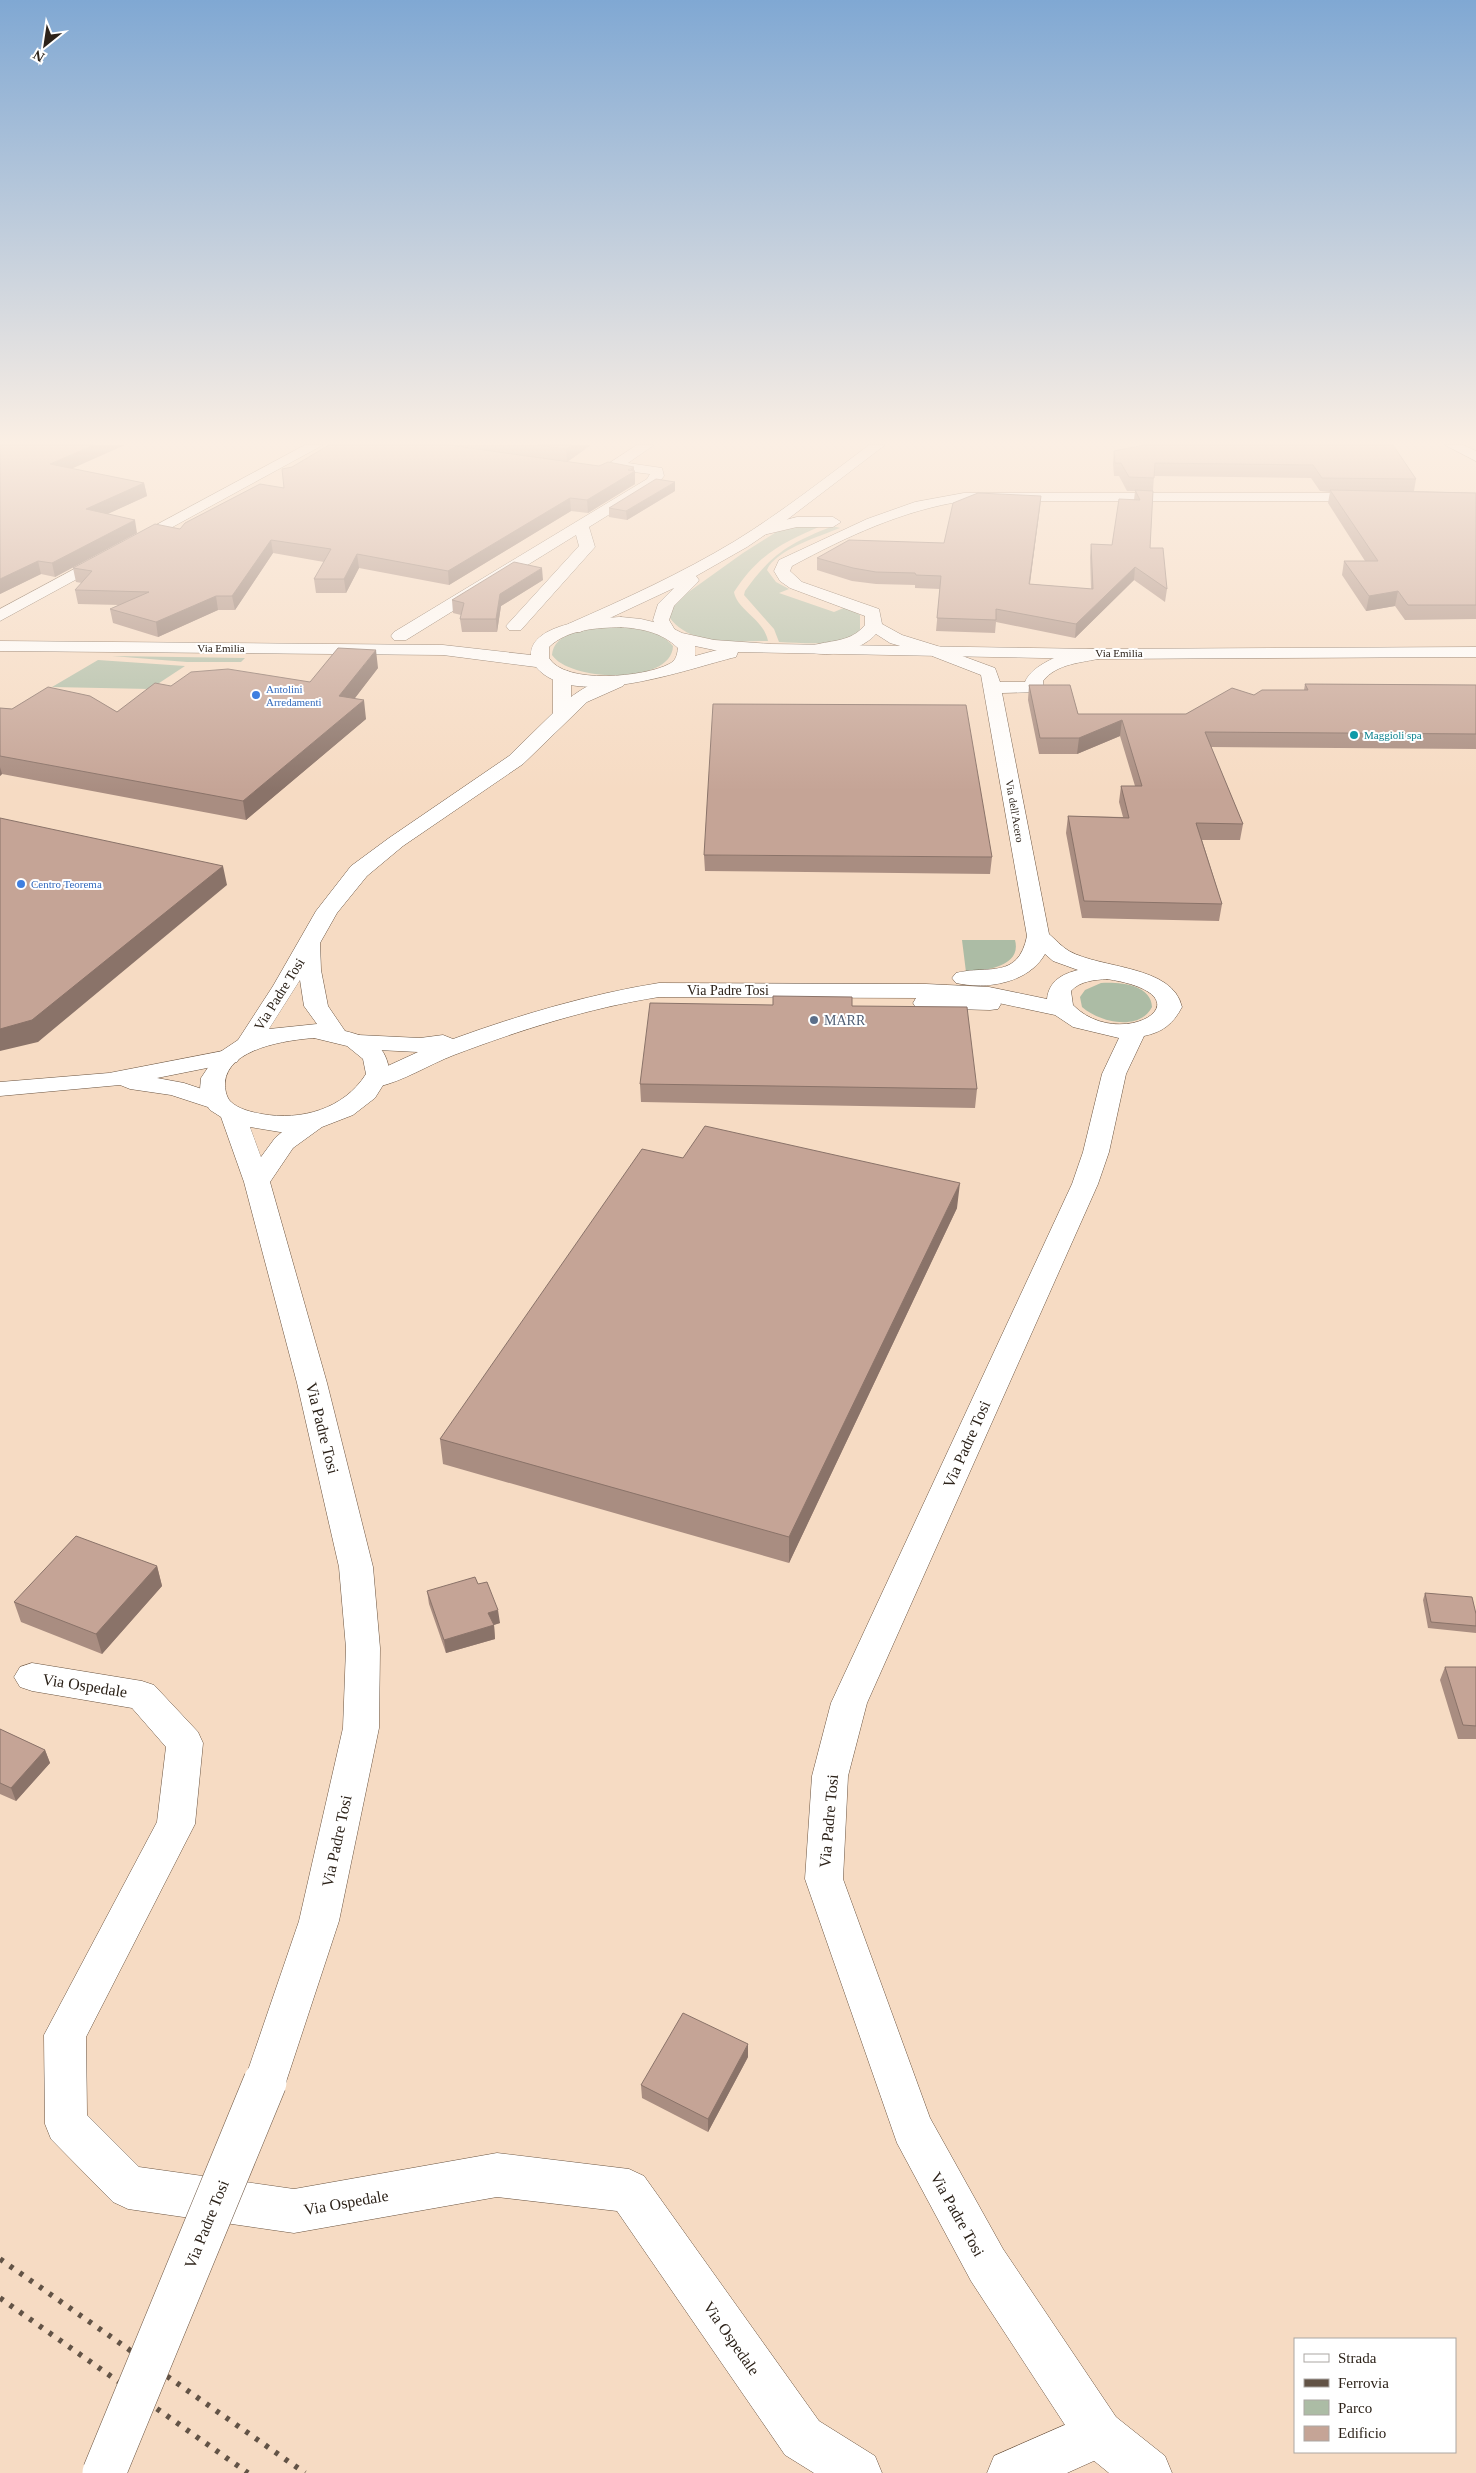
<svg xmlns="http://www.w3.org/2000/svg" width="1476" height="2473" font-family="Georgia,serif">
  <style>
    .green { fill: #acbca5 }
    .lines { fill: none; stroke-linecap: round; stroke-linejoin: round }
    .pedestrian-casing { stroke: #6b5440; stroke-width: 1 }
    .minor-casing { stroke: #6b5440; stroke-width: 1 }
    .tertiary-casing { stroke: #6b5440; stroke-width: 1 }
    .secondary-casing { stroke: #6b5440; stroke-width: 1 }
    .primary-casing { stroke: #6b5440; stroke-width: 1 }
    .pedestrian { fill: #fff; fill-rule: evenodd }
    .minor { fill: #fff; fill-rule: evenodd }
    .tertiary { fill: #fff; fill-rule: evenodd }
    .secondary { fill: #fff; fill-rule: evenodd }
    .primary { fill: #fff; fill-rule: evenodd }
    .rail { stroke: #625346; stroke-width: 5.5; stroke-dasharray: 4 8; stroke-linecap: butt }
    .secondary-bridge-casing { stroke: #6b5440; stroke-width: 44; stroke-linecap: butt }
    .secondary-bridge { stroke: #fff; stroke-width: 43 }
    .wall { fill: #a98d81 }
    .shaded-wall { fill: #8a7369 }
    .building { fill: #c5a496; stroke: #8a7369 }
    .shop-dot { fill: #3f7fe0; stroke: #fff; stroke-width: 2 }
    .culture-dot { fill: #0f9aa8; stroke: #fff; stroke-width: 2 }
    .service-dot { fill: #5c6f8a; stroke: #fff; stroke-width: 2 }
    .labels { text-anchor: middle; stroke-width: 4; stroke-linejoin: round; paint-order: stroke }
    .far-street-label { font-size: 11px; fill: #2c2219; stroke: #fff }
    .far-shop-label { font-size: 11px; fill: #366cbe; stroke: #fff; text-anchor: start }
    .far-culture-label { font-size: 11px; fill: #0d838f; stroke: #fff; text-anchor: start }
    .street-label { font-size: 14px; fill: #2c2219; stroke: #fff }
    .service-label { font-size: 14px; fill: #4e5e75; stroke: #fff; text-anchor: start }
    .near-street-label { font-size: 16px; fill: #2c2219; stroke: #fff }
  </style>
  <rect width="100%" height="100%" fill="#f6dbc3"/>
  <path class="green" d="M789 524H825C783 543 760 552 734 592 737 610 764 619 768 641 735 641 691 647 669 617L676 601 743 553Z
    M833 526 840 528C820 536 775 550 767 570L776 582 789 589 779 593 834 612 846 607 860 615V634C835 647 806 643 779 642L774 629 744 595 745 591C772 553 790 543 833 526Z
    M604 627C628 627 656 626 673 646 672 685 570 682 552 655 554 632 586 629 604 627Z
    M112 656 245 658 241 662H187Z
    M98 660 185 666 150 689 52 687Z
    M962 940H1015C1022 967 986 970 966 972Z
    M1101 983C1119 982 1151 984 1152 1007 1139 1032 1099 1022 1082 1007L1080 997 1085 990Z"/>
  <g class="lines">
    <defs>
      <path id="pedestrian" d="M924 997 990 998 998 999 1001 1004 998 1009 990 1010 916 1008 913 1003 916 998Z"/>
      <path id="minor" d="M305 445H323L0 621V609Z
        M637 445H654L628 463 662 468 664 476 657 485 589 527 595 547 521 630H509L506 626 579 546 576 535 406 640H394L391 636 394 632 647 479 650 474 617 470 609 472 602 468Z
        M964 493H1367L1374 497 1367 501H964C903 510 846 537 792 566L790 571 802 582 879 609 882 624 902 635 944 648 947 652 944 656 938 657 890 643 876 634C863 649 833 657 814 653L811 649 814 645C833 640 851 642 865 625V616L790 588 780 581 774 571 779 560 867 519 915 502Z
        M797 517H833L841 522 833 527H797L763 535 755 530 758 527Z
        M228 1050 237 1052 240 1057 237 1062 157 1078 184 1083 226 1097 230 1102 226 1107 217 1110 171 1095 130 1089 120 1085 0 1096V1082L109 1073Z
        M32 1663 142 1681 154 1685 198 1732 203 1743 195 1824 86 2037 87 2115 139 2167 294 2189 497 2153 629 2169 644 2176 819 2421 875 2456 882 2473H814L785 2455 617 2211 497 2197 294 2233 128 2209 113 2202 51 2139 45 2124 44 2035 157 1822 166 1747 132 1708 32 1691 20 1687 14 1677 20 1667Z
        M1099 2410 1116 2417 1123 2434 1116 2451 1067 2473H987L994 2456Z"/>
      <path id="tertiary" d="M1445 445H1463L1476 451V461Z
        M938 647 995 668 1000 682H1025C1033 661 1081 645 1102 650L1105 654 1102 658C1082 663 1057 663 1043 681L1044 688 1041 692 1002 693 1049 934C1055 939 1062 947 1069 951 1101 969 1173 965 1182 1007 1173 1024 1163 1032 1144 1036L1126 1074 1109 1152 1098 1184 867 1703 848 1776 843 1879 930 2118 1003 2249 1116 2417 1165 2456 1172 2473H1109L1082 2451 971 2281 897 2143 805 1879 812 1776 831 1703 1072 1184 1083 1152 1102 1074 1119 1038 1073 1027 1055 1015 989 1001 926 998 659 997C589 1008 520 1030 454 1055 428 1065 404 1081 377 1087L368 1085 365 1080 368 1075 418 1052 358 1049 349 1047 346 1042 349 1037 358 1035 420 1038 443 1035 453 1039C519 1015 590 994 659 983L926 984 989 987 1047 999C1049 981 1062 974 1078 970L1053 961 1045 954C1029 983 986 990 956 983L952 978 956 973C988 965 1018 980 1027 936L981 675 932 656 929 652 932 648ZM1107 979C1216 996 1121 1054 1073 1005L1071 991C1080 981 1094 980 1107 979Z"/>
      <path id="secondary" d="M869 445H885L784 522 747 547 696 576 699 580 697 583 674 606 669 620 675 630 672 634H660L653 620 658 604 674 588 580 632H568L565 628 568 624C625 599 682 573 735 541 782 512 825 478 869 445Z
        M562 670 568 671 571 675V697C584 687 607 674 623 678L626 682 623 686 587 702 523 764 403 846 367 876 337 913 320 943 321 970 328 1006 345 1031C373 1038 386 1045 390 1074L375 1098 353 1115 322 1127 293 1148 270 1182 327 1383 373 1567 380 1648 379 1728 339 1921 286 2082 280 2096 265 2102 250 2096 244 2082 299 1921 343 1728 346 1648 339 1567 297 1383 244 1182 221 1117 210 1110 204 1101 200 1089 201 1078 217 1054 238 1040 273 986 316 911 351 866 389 838 509 756 553 713V675L556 671ZM300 980 304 1006 317 1024 269 1029ZM314 1038 347 1046 363 1059 366 1074C344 1109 301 1121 262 1114 251 1112 238 1109 230 1101 226 1096 225 1089 225 1083 227 1048 288 1040 314 1038ZM250 1127 280 1132H282L275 1138 261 1157Z"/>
      <path id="primary" d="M621 617 641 619 666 625 682 633 714 640 771 644 1096 649 1476 647V657L1096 659 738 652 736 657C689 668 574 712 536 667L443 655 0 651V641L443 645 531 655C530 623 598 618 621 617ZM621 627C643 629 661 632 678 648 677 655 676 661 669 664 645 677 565 685 549 658V647C568 629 596 628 621 627ZM695 646 714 650H717L695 656Z"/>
    </defs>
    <use href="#pedestrian" class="pedestrian-casing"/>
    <use href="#minor" class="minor-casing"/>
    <use href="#tertiary" class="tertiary-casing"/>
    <use href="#secondary" class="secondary-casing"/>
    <use href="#primary" class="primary-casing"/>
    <use href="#pedestrian" class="pedestrian"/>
    <use href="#minor" class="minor"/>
    <use href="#tertiary" class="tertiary"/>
    <use href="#secondary" class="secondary"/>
    <use href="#primary" class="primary"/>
    <path class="rail" d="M0 2259 305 2473
      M0 2298 248 2473"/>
    <defs>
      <path id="secondary-bridge" d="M104 2473 265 2082"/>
    </defs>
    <use href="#secondary-bridge" class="secondary-bridge-casing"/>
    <use href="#secondary-bridge" class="secondary-bridge"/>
  </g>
  <path class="wall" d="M0 445 72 469 144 483 147 496 107 514 137 533 55 577 41 574 0 594Z
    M329 445H591L567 462 635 471V484L588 513 571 511 449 585 359 568 346 593H316L314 579 324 562 273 553 235 610H218L158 637 113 623 110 609 119 605 78 604 75 590 82 583 76 582 73 568 180 529 284 488 292 467Z
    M1393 445 1416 479 1414 491 1476 493V619L1405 620 1395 606 1366 611 1342 575 1344 561H1365L1328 503 1330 492 1320 491 1311 478 1154 476 1153 491 1150 548 1167 589 1165 602 1134 580 1075 638 996 622 995 633 936 631 940 589 915 588V585L876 584 852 581 817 570V558L944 543 1041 496 1030 584 1091 589 1090 557 1091 544 1112 545 1134 500 1135 491H1127L1119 476H1114L1113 464 1114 451Z
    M675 491 627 520 609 517V508Z
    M543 580 501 606 497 632H462L460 619 461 615 453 613 452 600Z
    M378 668 354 699 366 719 246 820 2 774 0 776V708L12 709 117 712 171 686 310 682Z
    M1305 684 1476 685V749L1211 747 1243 824 1240 840H1202L1222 904 1219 921 1082 918 1066 833 1068 816 1123 817 1119 802 1121 786H1135L1120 736 1077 754H1039L1028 700 1029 685 1078 714H1186L1254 695 1304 690Z
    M704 855 992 857 990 874 705 871Z
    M852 1006 977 1089 975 1108 641 1102 640 1084Z
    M683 1158 957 1208 789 1563 443 1464 440 1439Z
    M157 1566 162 1586 102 1654 21 1622 14 1602Z
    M478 1584 500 1623 494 1625 495 1639 446 1653 429 1604 427 1591Z
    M1425 1593 1476 1614V1633L1428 1628 1423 1600Z
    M1445 1667H1476V1739H1458L1440 1680Z
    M0 1729 45 1750 50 1763 16 1801 0 1794Z
    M748 2057 708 2132 642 2098 641 2085Z"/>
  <path class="shaded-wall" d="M94 445H125L53 477 50 464Z
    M572 445H591L567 462 566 449Z
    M634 467V472L635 471V484L588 513 587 500Z
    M675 482V491L627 520 626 511Z
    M144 483 147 496 88 523 86 509Z
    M1041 496 1040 508 1028 596 1029 584Z
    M570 498 571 511 449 585 448 571Z
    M135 520 137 533 55 577 52 563Z
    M271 540 273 553 235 610 232 596Z
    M357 554 359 568 346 593 344 579Z
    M38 561 41 574 0 594V579Z
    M1135 567 1134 580 1075 638 1076 624Z
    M542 568 543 580 501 606 497 632 496 619 500 594Z
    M1398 591 1395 606 1366 611 1369 596Z
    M216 596 218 610 158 637 156 622Z
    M376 650 378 668 342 715 339 696Z
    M364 700 366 719 246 820 243 801Z
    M1122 720 1120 736 1077 754 1079 738Z
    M0 767 2 774 0 776Z
    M223 866 227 885 38 1042 0 1051V1029Z
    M960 1183 957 1208 789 1563V1537Z
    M157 1566 162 1586 102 1654 96 1634Z
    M498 1610 500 1623 490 1626 488 1613Z
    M494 1625 495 1639 446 1653 444 1640Z
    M45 1750 50 1763 16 1801 11 1788Z
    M748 2044V2057L708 2132V2119Z"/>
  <path class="building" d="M0 445H94L50 464 144 483 86 509 135 520 52 563 38 561 0 579Z
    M329 445H448L599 466 608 462 634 467 628 470 635 471 587 500 570 498 448 571 357 554 344 579H314L331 549 271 540 232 596H216L156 622 110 609 149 592 75 590 92 571 73 568 155 524 180 529 185 523 260 484 284 488 282 469 292 467Z
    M537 445H572L566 449Z
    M1145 445H1393L1416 479 1322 478 1313 465 1155 463 1154 478 1129 477 1121 463H1115L1114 451Z
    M656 479 675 482 626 511 609 508Z
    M1135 490 1153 491 1150 548H1163L1167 589 1135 567 1076 624 996 609V620L937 618 941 576 916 575 915 573 876 572 853 568 817 558 849 540 944 543 953 503 978 493 1041 496 1029 584 1093 589 1091 544 1112 545 1119 499 1140 500Z
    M1330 490 1476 493V605H1408L1398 591 1369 596 1344 561H1378Z
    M514 562 542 568 500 594 496 619H460L464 603 452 600Z
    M338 648 376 650 339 696 364 700 243 801 0 756V708L12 709 48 687 90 696 117 712 155 683 171 686 191 672 228 669 310 682Z
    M1305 684 1476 685V734L1205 732 1243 824 1196 823 1222 904 1084 901 1068 816 1129 818 1121 786H1142L1122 720 1079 738H1040L1029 685H1070L1078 714H1186L1232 688 1254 695 1262 690H1308Z
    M713 704 966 705 992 857 704 855Z
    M0 818 223 866 32 1020 0 1029Z
    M773 996 852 997V1006L967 1007 977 1089 640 1084 650 1003 773 1005Z
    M705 1126 960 1183 789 1537 440 1439 642 1149 683 1158Z
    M76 1536 157 1566 96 1634 14 1602Z
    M475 1577 478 1584 487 1582 498 1610 488 1613 494 1625 444 1640 427 1591Z
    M1425 1593 1472 1597 1476 1614V1626L1431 1622Z
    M1445 1667H1476V1726L1463 1725Z
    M0 1729 45 1750 11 1788 0 1783Z
    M683 2013 748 2044 708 2119 641 2085Z"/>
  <linearGradient id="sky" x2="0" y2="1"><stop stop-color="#80a8d3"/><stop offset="0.56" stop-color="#fbefe4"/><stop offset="1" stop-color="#fbefe4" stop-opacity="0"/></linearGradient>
  <rect width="1476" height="791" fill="url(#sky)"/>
  <g class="shop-dot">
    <circle cx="256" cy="695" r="5"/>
    <circle cx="21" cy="884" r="5"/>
  </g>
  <circle class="culture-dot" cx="1354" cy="735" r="5"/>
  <circle class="service-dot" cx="814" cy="1020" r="5"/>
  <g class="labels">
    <g class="far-street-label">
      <text x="221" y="652">Via Emilia</text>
      <text x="1119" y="657">Via Emilia</text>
      <text transform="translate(1015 811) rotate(80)" y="4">Via dell'Acero</text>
    </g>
    <g class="far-shop-label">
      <text x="266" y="693">Antolini<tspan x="266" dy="13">Arredamenti</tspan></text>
      <text x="31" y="888">Centro Teorema</text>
    </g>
    <g class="far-culture-label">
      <text x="1364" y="739">Maggioli spa</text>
    </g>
    <g class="street-label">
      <text x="728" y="995">Via Padre Tosi</text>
      <text transform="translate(279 994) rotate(-58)" y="5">Via Padre Tosi</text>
    </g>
    <g class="service-label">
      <text x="824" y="1025">MARR</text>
    </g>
    <g class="near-street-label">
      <text transform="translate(323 1428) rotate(76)" y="6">Via Padre Tosi</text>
      <text transform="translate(966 1444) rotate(-66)" y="6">Via Padre Tosi</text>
      <text transform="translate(85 1685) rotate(9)" y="6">Via Ospedale</text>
      <text transform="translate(828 1821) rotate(-85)" y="6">Via Padre Tosi</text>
      <text transform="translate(336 1841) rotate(-78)" y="6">Via Padre Tosi</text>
      <text transform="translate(346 2202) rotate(-10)" y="6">Via Ospedale</text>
      <text transform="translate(958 2214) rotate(61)" y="6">Via Padre Tosi</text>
      <text transform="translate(206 2224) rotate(-68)" y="6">Via Padre Tosi</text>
      <text transform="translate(732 2338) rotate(55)" y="6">Via Ospedale</text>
    </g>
  </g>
  <rect x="1294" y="2338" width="162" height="115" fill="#ffffff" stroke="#aba7a3"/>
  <rect x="1304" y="2354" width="25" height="8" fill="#ffffff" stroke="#aba7a3"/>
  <text x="1338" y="2363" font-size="15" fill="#2c2219">Strada</text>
  <rect x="1304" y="2379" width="25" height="8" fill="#625346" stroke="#aba7a3"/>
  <text x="1338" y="2388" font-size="15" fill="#2c2219">Ferrovia</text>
  <rect x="1304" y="2400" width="25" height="15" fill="#acbca5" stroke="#aba7a3"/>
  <text x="1338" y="2413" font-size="15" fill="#2c2219">Parco</text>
  <rect x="1304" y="2426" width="25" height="15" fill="#c5a496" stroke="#aba7a3"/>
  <text x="1338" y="2438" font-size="15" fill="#2c2219">Edificio</text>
  <g transform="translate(45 45) rotate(210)" stroke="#ffffff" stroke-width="4" paint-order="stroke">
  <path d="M0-4L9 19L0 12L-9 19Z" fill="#2c2219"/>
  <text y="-8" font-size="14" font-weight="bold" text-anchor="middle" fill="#2c2219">N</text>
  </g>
</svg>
